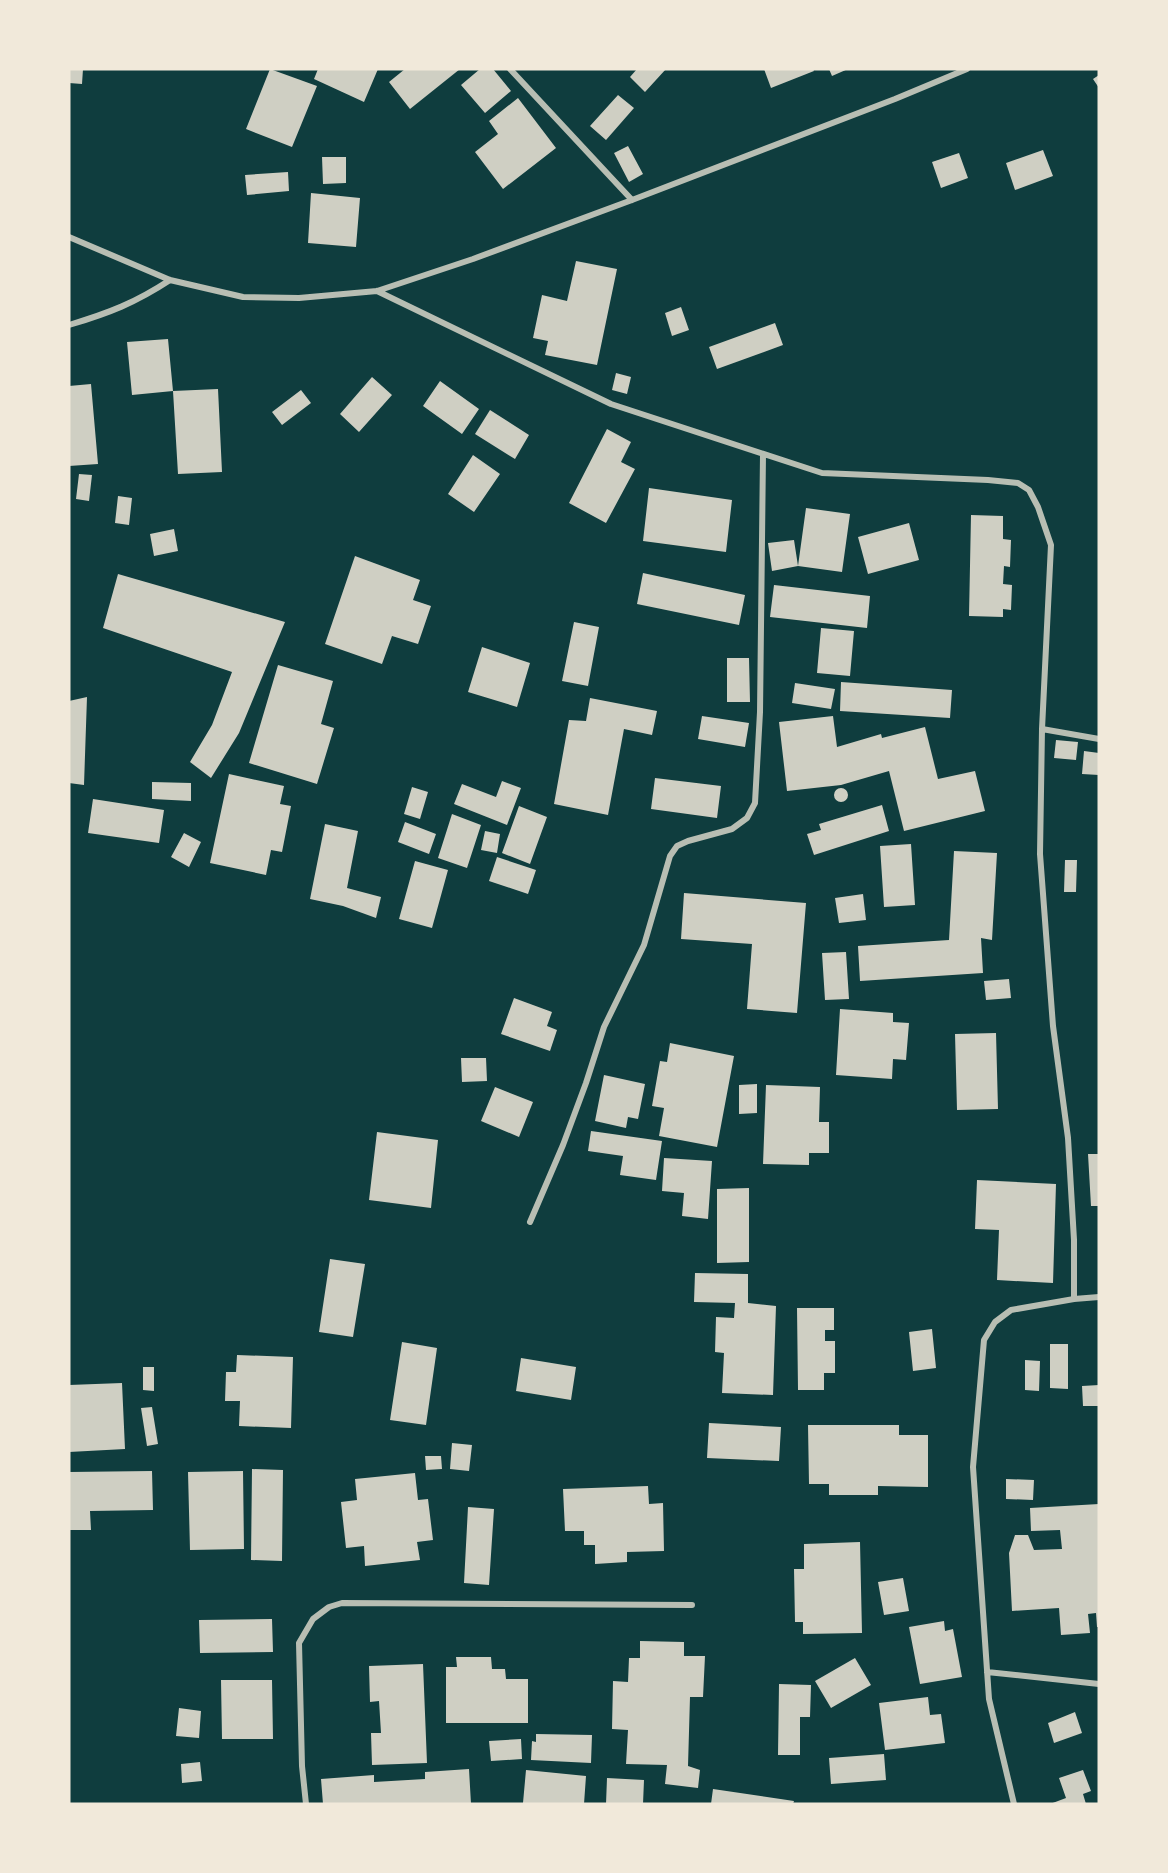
<svg xmlns="http://www.w3.org/2000/svg" width="1168" height="1873" font-family="Quicksand,sans-serif">
  <style>
    .building { fill: #cfcfc3 }
    .lines { fill: none; stroke-linecap: round; stroke-linejoin: round }
    .minor { stroke: #b8beb3; stroke-width: 6 }
  </style>
  <rect width="100%" height="100%" fill="#0f3d3e"/>
  <path class="building" d="M69 69H83L82 84 69 83Z
    M270 69 317 86 292 147 246 129Z
    M318 69H378L364 102 314 79Z
    M405 69H460L410 109 389 82Z
    M480 69H493L511 91 485 113 461 85Z
    M637 69H666L645 92 630 77Z
    M764 69H813L814 71 771 88Z
    M829 69H848L832 76Z
    M1099 75V88L1093 79Z
    M618 95 634 108 606 140 590 126Z
    M518 98 556 148 503 189 475 152 498 134 489 121Z
    M628 146 643 174 629 182 614 153Z
    M1043 150 1053 176 1015 190 1006 163Z
    M959 153 968 178 941 188 932 162Z
    M322 157H346V183L323 184Z
    M288 172 289 191 247 195 245 175Z
    M311 193 360 198 356 247 308 243Z
    M576 261 617 269 597 365 545 355 548 341 533 338 542 295 567 301Z
    M681 307 689 330 672 336 665 313Z
    M775 323 783 345 717 369 709 347Z
    M168 339 173 391 132 395 127 342Z
    M616 373 631 377 627 394 612 390Z
    M372 377 392 395 359 432 340 414Z
    M440 381 479 409 462 434 423 406Z
    M91 384 98 464 69 466V386Z
    M218 389 222 472 178 474 173 391Z
    M301 390 311 403 282 425 272 412Z
    M490 410 529 435 515 459 475 434Z
    M607 429 631 442 621 462 635 469 606 523 569 503Z
    M473 455 500 474 474 512 448 494Z
    M79 474 92 475 89 501 76 499Z
    M649 488 732 500 726 552 643 541Z
    M118 496 132 498 129 525 115 523Z
    M806 508 850 514 842 572 798 566Z
    M971 515 1003 516V539L1011 540 1010 567 1004 566 1003 584 1012 585 1011 610 1003 609V617L969 616Z
    M909 523 919 560 868 574 858 537Z
    M174 529 178 551 154 556 150 534Z
    M794 540 798 566 772 571 768 543Z
    M355 556 420 580 413 600 431 606 418 644 392 636 382 664 325 644Z
    M643 573 745 595 739 625 637 604Z
    M118 574 285 622 239 733 211 778 190 762 212 725 232 672 103 628Z
    M774 585 870 596 867 628 770 617Z
    M574 622 599 627 588 686 562 681Z
    M821 628 854 631 850 676 817 673Z
    M482 647 530 663 517 707 468 692Z
    M727 658H749L750 702H727Z
    M278 665 333 681 321 724 334 728 317 784 249 763Z
    M841 682 952 690 950 718 840 711Z
    M795 683 835 689 831 709 792 703Z
    M87 697 84 785 69 783V701Z
    M590 698 657 711 652 735 624 729 608 815 554 804 569 720 586 721Z
    M702 716 749 723 745 747 698 739Z
    M833 716 837 747 881 734 882 738 925 727 938 779 975 771 985 811 904 831 889 771 841 785 787 791 779 722Z
    M1056 740 1078 742 1076 760 1054 758Z
    M1084 751 1099 753V775L1082 774Z
    M229 774 284 786 280 804 291 806 282 852 271 850 266 875 210 863Z
    M655 778 721 786 717 818 651 809Z
    M502 781 521 788 507 825 454 804 462 784 496 797Z
    M152 782 191 783V801L152 799Z
    M412 787 428 792 420 819 404 814Z
    M834 795a7 7 0 1 1 14 0a7 7 0 1 1-14 0Z
    M93 799 164 810 159 843 88 833Z
    M882 805 889 831 814 855 807 834 821 830 819 824Z
    M519 806 547 817 530 864 502 853Z
    M452 814 481 825 467 868 438 858Z
    M405 822 436 834 429 854 398 842Z
    M325 824 358 831 347 888 381 897 376 918 343 906 310 899Z
    M485 831 500 834 497 853 481 850Z
    M184 833 201 842 189 867 171 857Z
    M911 844 915 905 884 907 880 846Z
    M954 851 997 853 992 940 981 938 983 973 860 981 858 946 949 940Z
    M497 857 536 870 528 894 489 881Z
    M1065 860H1077L1076 892H1064Z
    M415 861 448 870 432 928 399 919Z
    M684 893 806 903 797 1013 747 1009 752 944 681 939Z
    M863 894 866 920 839 923 835 898Z
    M846 952 849 999 825 1000 822 953Z
    M1009 979 1011 998 986 1000 984 981Z
    M514 998 552 1012 547 1026 557 1030 550 1051 501 1034Z
    M840 1009 893 1013V1022L909 1023 906 1060 893 1059 892 1079 836 1075Z
    M996 1033 998 1109 957 1110 955 1034Z
    M670 1043 734 1056 717 1147 659 1136 664 1108 652 1106 660 1061 667 1062Z
    M461 1058H486L487 1081 462 1082Z
    M604 1075 645 1084 638 1119 628 1117 626 1128 595 1121Z
    M757 1084V1113L739 1114V1085Z
    M766 1085 820 1087 819 1122H829V1153H809V1165L763 1164Z
    M495 1087 533 1102 519 1137 481 1121Z
    M591 1131 662 1141 656 1180 620 1175 623 1156 588 1151Z
    M377 1132 438 1140 431 1208 369 1200Z
    M1088 1154H1099V1206H1091Z
    M664 1158 712 1161 708 1219 682 1216 684 1193 662 1191Z
    M977 1180 1056 1184 1053 1283 997 1280 999 1230 975 1229Z
    M749 1188V1262L717 1263V1189Z
    M330 1259 365 1264 353 1337 319 1332Z
    M695 1273 748 1274V1303L776 1306 773 1395 722 1393 724 1353 715 1352 716 1317 734 1318 735 1303 694 1302Z
    M797 1308H834V1330H825V1341H835V1373H824V1390H798Z
    M932 1329 936 1368 913 1371 909 1332Z
    M402 1342 437 1348 426 1425 390 1420Z
    M1050 1344H1068V1389L1050 1388Z
    M237 1355 293 1357 291 1428 239 1426 240 1401H225L226 1372H236Z
    M521 1358 576 1367 571 1400 516 1391Z
    M1025 1360 1040 1361 1039 1391 1025 1390Z
    M143 1367H154V1391L143 1390Z
    M122 1383 125 1449 69 1452V1385Z
    M1099 1385V1406H1083L1082 1386Z
    M152 1407 158 1444 147 1446 141 1408Z
    M709 1423 781 1427 779 1461 707 1458Z
    M808 1425H899V1435H928V1487L878 1486V1495H829V1484H809Z
    M452 1443 472 1445 469 1471 450 1469Z
    M425 1456H441L442 1469 426 1470Z
    M252 1469 283 1470 282 1561 251 1560Z
    M152 1471 153 1510 90 1511 91 1530H69V1472Z
    M243 1471 244 1549 190 1550 188 1472Z
    M415 1473 418 1500 428 1499 433 1540 417 1542 420 1560 365 1566 364 1546 346 1548 341 1502 357 1500 355 1479Z
    M1006 1479 1034 1480 1033 1500 1006 1499Z
    M648 1486 649 1504 663 1503 664 1551 627 1552V1562L595 1564V1545H584V1531H565L563 1489Z
    M1099 1504V1627H1097L1096 1613 1088 1614 1090 1633 1061 1635 1059 1608 1012 1611 1009 1553 1015 1535H1028L1034 1550 1062 1549 1060 1530 1031 1531 1030 1508Z
    M468 1507 494 1509 489 1585 464 1583Z
    M860 1542 862 1633 803 1634V1622H795L794 1569H804V1544Z
    M903 1578 909 1611 884 1615 878 1582Z
    M272 1619 273 1652 200 1653 199 1620Z
    M944 1621 945 1631 953 1629 962 1677 920 1684 909 1627Z
    M640 1641 684 1642V1656H705L703 1697H690L688 1766 700 1770 698 1788 665 1784 667 1765 626 1764 628 1730 612 1729 613 1681 628 1682 629 1658H640Z
    M456 1657H491L492 1669H505L506 1679H528V1723H446V1667H457Z
    M855 1658 871 1685 831 1708 815 1681Z
    M423 1664 427 1763 372 1765 371 1733H381L379 1701 370 1702 369 1666Z
    M221 1680H272L273 1739H222Z
    M779 1684 811 1685 810 1717H800V1755H778Z
    M928 1697 930 1715 941 1714 945 1743 885 1750 879 1703Z
    M179 1708 201 1711 199 1738 176 1736Z
    M1075 1712 1082 1733 1054 1743 1048 1723Z
    M536 1734 592 1735 591 1763 531 1760 532 1741 536 1742Z
    M521 1739 522 1759 491 1761 489 1741Z
    M884 1754 886 1780 831 1784 829 1758Z
    M200 1762 202 1781 182 1783 181 1764Z
    M469 1769 471 1804H323L321 1779 374 1775V1782L425 1779V1772Z
    M526 1770 586 1776 584 1804 523 1803Z
    M1083 1770 1091 1791 1083 1794 1086 1804H1050L1066 1798 1059 1778Z
    M607 1778 644 1780 643 1804H606Z
    M713 1789 794 1801 793 1804H711Z"/>
  <g class="lines">
    <path class="minor" d="M510 69 632 200
      M69 237 170 280 243 297 299 298 377 291 473 259 632 200 895 99 967 69
      M377 291 611 404 822 473 988 480 1018 483 1029 490 1038 507 1051 545 1042 729 1040 854 1053 1026 1068 1138 1074 1240V1299L1011 1310 995 1322 984 1340 973 1467 989 1699 1014 1804
      M69 325C109 313 135 303 170 280
      M1042 729 1099 739
      M530 1222 563 1145 586 1083 604 1027 644 945 670 856 677 846 688 841 732 829 747 818 755 803 760 712 763 454
      M1074 1299 1099 1297
      M987 1672 1099 1684
      M306 1804 302 1766 299 1643 313 1619 329 1607 342 1603 692 1605"/>
  </g>
  <rect width="1168" height="1873" fill="none" stroke="#f1e9da" stroke-width="141"/>
</svg>
